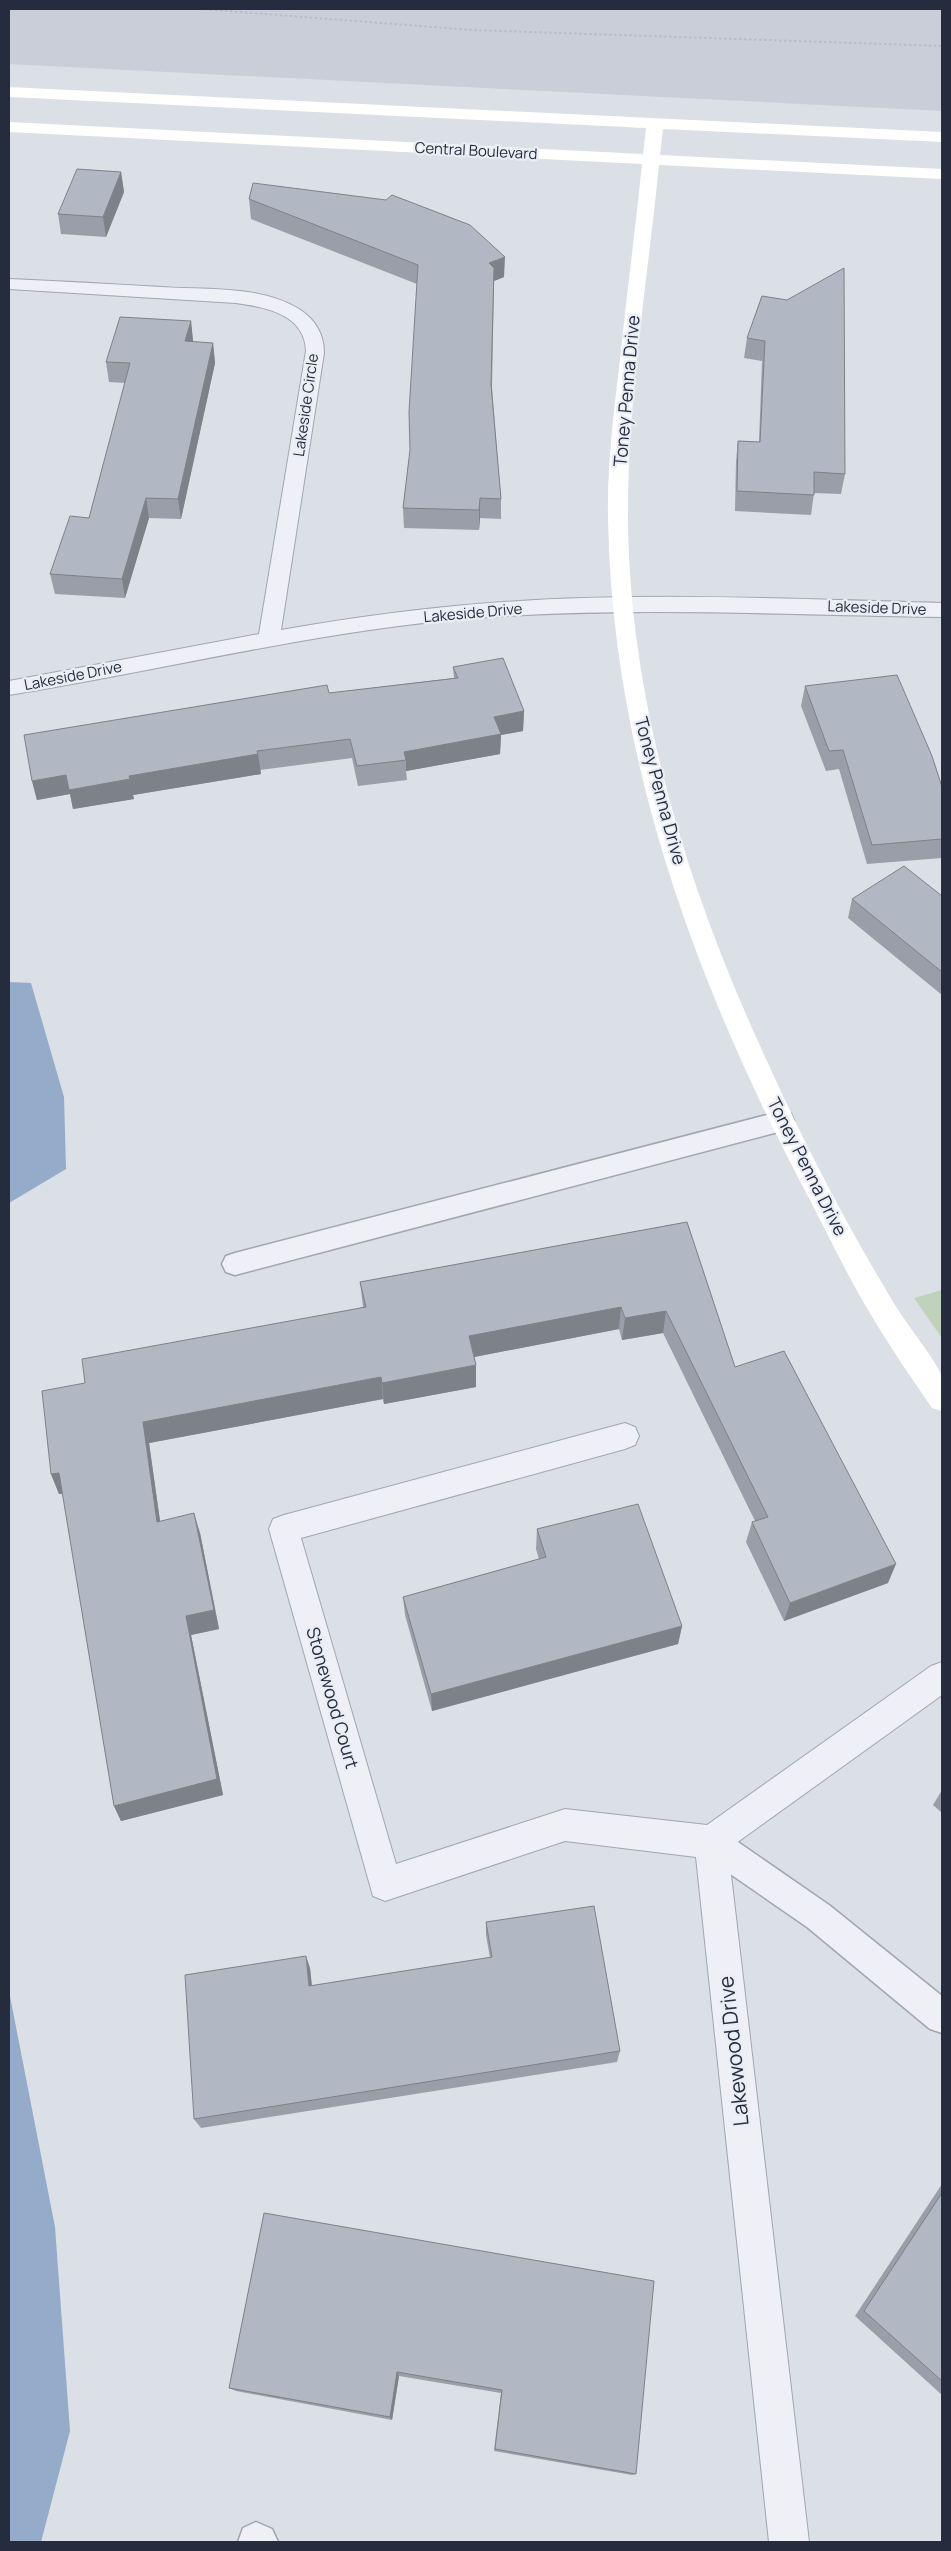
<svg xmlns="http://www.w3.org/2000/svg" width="951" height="2551" font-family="Manrope,sans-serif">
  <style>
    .built { fill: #c9ced8 }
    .green { fill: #c0d1bc }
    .water { fill: #94abc9 }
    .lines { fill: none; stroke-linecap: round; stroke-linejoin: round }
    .lane-casing { stroke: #a1a6b0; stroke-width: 3 }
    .street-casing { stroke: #a1a6b0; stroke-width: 2 }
    .path { stroke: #babdc5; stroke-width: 2; stroke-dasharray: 2.5 2.5; stroke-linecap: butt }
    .lane { fill: #eef0f5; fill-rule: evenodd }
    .street { fill: #eef0f5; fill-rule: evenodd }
    .secondary { fill: #fff; fill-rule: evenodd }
    .wall { fill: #999ea8 }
    .shaded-wall { fill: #7d8188 }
    .building { fill: #b2b8c3; stroke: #7d8188 }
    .labels { text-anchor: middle; stroke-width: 4.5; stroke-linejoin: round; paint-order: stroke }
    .far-street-label { font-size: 15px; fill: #252c3d; stroke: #eaeef4 }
    .street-label { font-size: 18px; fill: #252c3d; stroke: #eaeef4 }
    .near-street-label { font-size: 21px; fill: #252c3d; stroke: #eaeef4 }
  </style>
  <rect width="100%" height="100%" fill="#dbdfe6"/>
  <path class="built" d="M9 9H942V111L9 64Z"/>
  <path class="green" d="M942 1290V1338L914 1298Z"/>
  <path class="water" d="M9 982 31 983 64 1097 66 1169 9 1203Z
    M9 1991 55 2227 70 2431 41 2542H9Z"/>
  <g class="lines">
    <defs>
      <path id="lane" d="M782 1111 791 1114 794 1121 791 1128 782 1131 235 1275 226 1272 222 1264 226 1256 235 1253Z
        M711 1826 722 1831 829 1905 942 1996V2033L930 2029 807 1927 700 1853 695 1842 700 1831Z
        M256 2522 272 2529 278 2542H238L243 2528Z"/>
      <path id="street" d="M9 279C60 281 110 284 161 287 205 290 260 285 299 309 315 319 324 334 324 353L281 630C355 617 429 607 503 602 649 592 796 599 942 603V617C775 615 608 605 442 621 296 636 153 672 9 695V681L259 634 306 351C305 314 265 307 236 303L9 289Z
        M625 1423 635 1427 639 1436 635 1445 625 1449 301 1538 396 1864 565 1809 707 1825 931 1666 942 1662V1695L728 1849 809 2542H769L696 1857 565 1841 385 1901 373 1896 269 1529 273 1519 284 1515Z"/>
    </defs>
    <use href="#lane" class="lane-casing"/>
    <use href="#street" class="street-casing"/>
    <path class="path" d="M200 9 472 30 942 46"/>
    <use href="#lane" class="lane"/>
    <use href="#street" class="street"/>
    <path class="secondary" d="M9 87 942 132V142L663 129 660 155 942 169V179L659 165C648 276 629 389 628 501 626 694 686 887 767 1061 803 1141 844 1220 889 1295 904 1322 926 1346 940 1372 945 1382 942 1400 942 1411L932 1408C912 1379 892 1350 874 1320 847 1276 826 1230 802 1185 694 979 612 755 608 519 607 468 613 418 619 368 626 300 635 232 642 164L9 132V122L643 154 646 128 9 97Z"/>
  </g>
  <path class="wall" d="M121 172 124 192 106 237 61 234 58 214Z
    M249 199 504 277 494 281 492 388 501 499V519L480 518 479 530 404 528 403 508 410 451 417 284 251 219Z
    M762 296 845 474 841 494 814 493 811 515 735 511 736 461 738 441 759 442 762 361 744 358 747 338Z
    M191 321 193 342 213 343 215 363 181 519 149 518 125 598 55 594 50 574 89 518 125 383 109 382 106 362Z
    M453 667 524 711 523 731 501 735 500 754 406 771 407 780 358 786 352 758 260 770 261 774 133 795 134 799 73 809 70 794 37 800 32 781 329 693 454 678Z
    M805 686 942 787V858L867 864 839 769 826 771 801 706Z
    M942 896V995L848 918 852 899Z
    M687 1222 735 1367 888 1583 784 1621 746 1542 752 1522 755 1521 663 1333 622 1340 619 1329 474 1357 476 1365V1387L384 1404 383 1399 149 1443 160 1521 200 1533 219 1629 191 1635 223 1795 121 1821 114 1806 63 1494H59L51 1474 85 1383 363 1307 360 1282Z
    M537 1529 682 1626 678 1644 432 1711 405 1615 403 1597 539 1559 536 1549Z
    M942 1790V1813L933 1805Z
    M486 1922 620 2051 617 2062 201 2128 194 2119 310 1968 312 1986 490 1958 486 1935Z
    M942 2184V2395L855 2316Z
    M264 2213 636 2474 632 2475 494 2451 501 2393 399 2376 392 2420 236 2391 229 2388Z"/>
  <path class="shaded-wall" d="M121 172 124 192 106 237 103 217Z
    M505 257 504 277 494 281 489 263Z
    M191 321 193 341 187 361 185 341Z
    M213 343 215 363 181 519 178 499Z
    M146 498 149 518 125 598 122 579Z
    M480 498V518L479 530V510Z
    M524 711 523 731 501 735 500 754 406 771V760L404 752 494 717Z
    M258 754 261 774 133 795 134 799 73 809 70 794 37 800 32 781 66 775 129 776Z
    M621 1307 619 1329 469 1358V1336Z
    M666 1311 663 1333 622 1340 625 1318Z
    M476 1365V1387L384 1404 382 1383Z
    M381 1377 383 1399 149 1443 163 1542 157 1522 143 1422Z
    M59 1473 67 1493 59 1494 51 1474Z
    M194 1513 200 1533 219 1629 191 1635 223 1795 121 1821 114 1806 186 1616Z
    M896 1564 888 1583 784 1621 790 1603Z
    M682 1626 678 1644 432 1711 431 1694Z
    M306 1956 310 1968 313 1998 309 1986Z
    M397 2372 399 2376 392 2420 390 2417Z"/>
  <path class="building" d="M77 169 121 172 103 217 58 214Z
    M253 183 386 200 392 195 470 225 505 257 489 263 494 268 491 385 501 499 480 498 479 510 403 508 410 450 409 412 418 265 249 199Z
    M844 268 845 474 814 472V495L737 491 738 441 760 442 765 341 747 338 762 296 787 300Z
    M120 317 191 321 185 341 213 343 178 499 146 498 122 579 50 574 70 516 89 518 130 363 106 362Z
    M503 658 524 711 494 717 501 734 404 752 406 760 357 766 350 739 257 751 258 754 129 776 130 779 69 790 66 775 32 781 24 735 327 685 329 693 458 678 453 667Z
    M897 675 932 756 942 787V839L872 845 843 750 829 751 805 686Z
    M904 866 942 896V972L852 899Z
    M687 1222 735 1367 784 1351 896 1564 790 1603 752 1522 768 1517 666 1311 625 1318 621 1307 469 1336 476 1365 382 1383 381 1377 143 1422 157 1522 194 1513 214 1610 186 1616 217 1779 114 1806 59 1473 51 1474 42 1391 85 1383 82 1359 366 1307 360 1282Z
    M638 1504 682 1626 431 1694 403 1597 546 1557 537 1529Z
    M594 1906 620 2051 194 2119 185 1975 306 1956 309 1986 492 1957 486 1922Z
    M942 2193V2381L864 2311Z
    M264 2213 654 2281 636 2474 495 2449 502 2390 397 2372 390 2417 229 2388Z"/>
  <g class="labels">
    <g class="far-street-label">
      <text transform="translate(476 151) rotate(3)" y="5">Central Boulevard</text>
      <text transform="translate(306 405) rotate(-82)" y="5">Lakeside Circle</text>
      <text transform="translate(877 608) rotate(2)" y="5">Lakeside Drive</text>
      <text transform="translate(473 613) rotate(-5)" y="5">Lakeside Drive</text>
      <text transform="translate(73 676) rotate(-11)" y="5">Lakeside Drive</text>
    </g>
    <g class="street-label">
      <text transform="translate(627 391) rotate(-85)" y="6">Toney Penna Drive</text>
      <text transform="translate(660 791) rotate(75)" y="6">Toney Penna Drive</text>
      <text transform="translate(807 1167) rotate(63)" y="6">Toney Penna Drive</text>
      <text transform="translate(332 1698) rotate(74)" y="6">Stonewood Court</text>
    </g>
    <g class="near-street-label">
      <text transform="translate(734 2051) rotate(-96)" y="7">Lakewood Drive</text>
    </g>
  </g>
  <rect width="951" height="2551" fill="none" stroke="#252c3d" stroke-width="20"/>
</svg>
